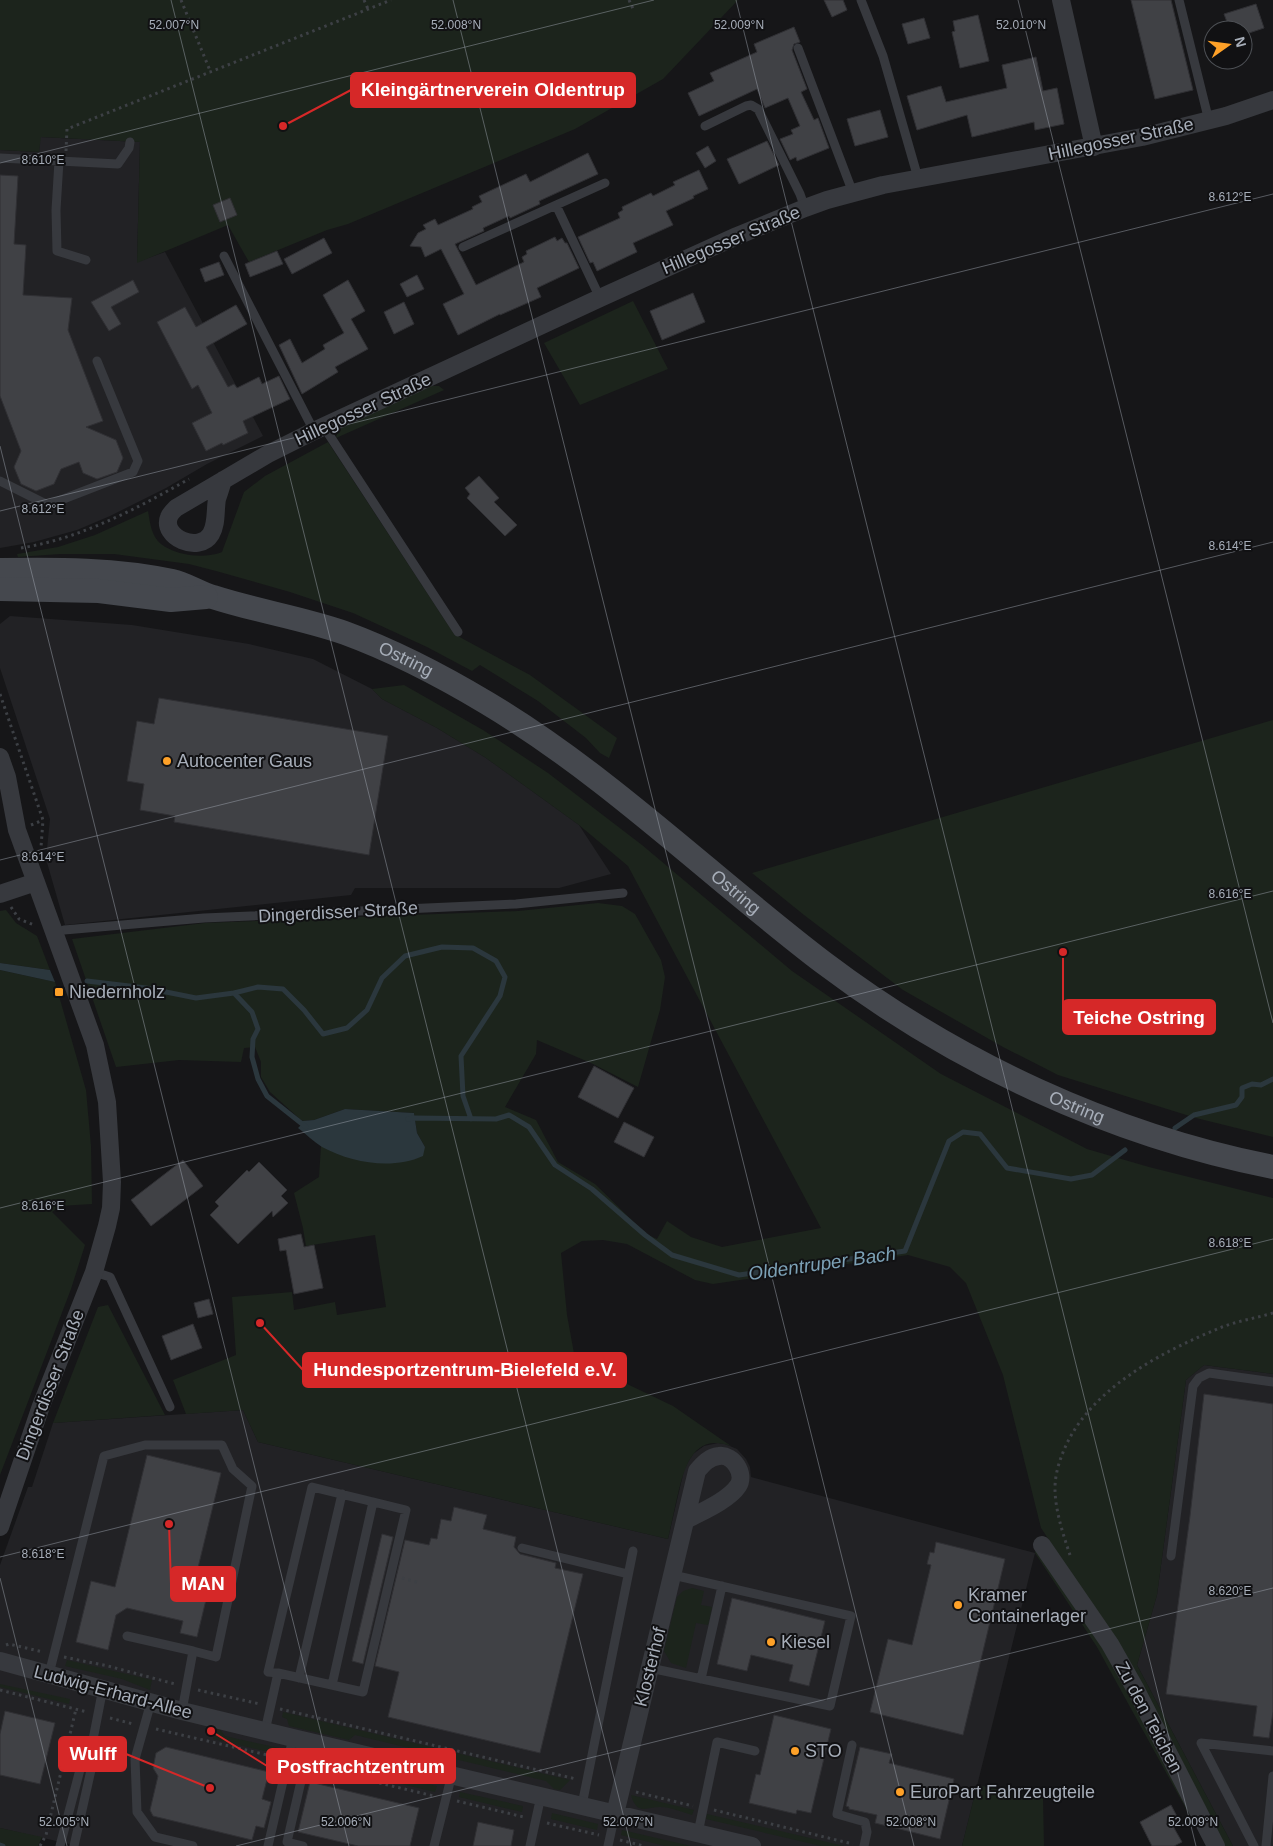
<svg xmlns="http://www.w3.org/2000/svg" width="1273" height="1846" font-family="Helvetica,sans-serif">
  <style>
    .built { fill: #222225 }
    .green { fill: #1c241c }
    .water { fill: #2b373d }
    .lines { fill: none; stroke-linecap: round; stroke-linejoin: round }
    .stream { stroke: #2b373d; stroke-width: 5 }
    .building { fill: #404145; stroke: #303034 }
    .path { stroke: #3d4045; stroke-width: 3; stroke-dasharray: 2.5 4; stroke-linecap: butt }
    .service { stroke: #37393e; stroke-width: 9 }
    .minor { stroke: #37393e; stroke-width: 18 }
    .secondary { stroke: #45484e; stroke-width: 24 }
    .ticks { fill: none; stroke: #a7aeb9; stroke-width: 1; stroke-opacity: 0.45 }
    .poi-dot { fill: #fea128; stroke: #111113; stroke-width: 2 }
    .labels { text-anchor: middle; stroke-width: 4; stroke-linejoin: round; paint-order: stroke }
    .street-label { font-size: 18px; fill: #a7aeb9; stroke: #111113 }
    .poi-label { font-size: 18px; fill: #a7aeb9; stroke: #111113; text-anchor: start }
    .water-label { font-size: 19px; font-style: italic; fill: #7ca1b6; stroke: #111113 }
    .ticks-label { font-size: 12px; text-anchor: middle; fill: #a7aeb9; stroke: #111113; stroke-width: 4; stroke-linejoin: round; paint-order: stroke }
    .leader { fill: none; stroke: #d62828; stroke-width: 2 }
    .callout-dot { fill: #d62828; stroke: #111113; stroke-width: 2 }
    .callout { fill: #d62828; stroke: #d62828; stroke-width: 2 }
    .callout-label { font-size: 19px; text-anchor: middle; font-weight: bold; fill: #fff }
  </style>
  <rect width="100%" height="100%" fill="#161618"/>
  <path class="built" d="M40 137 140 142 137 262 165 252 263 436 207 464 166 488 110 516 77 530 34 542 0 548V150L39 152Z
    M10 616 132 625 249 644 313 659 372 689 382 699 437 728 486 758 579 825 611 874 559 888H355L351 895 65 925 46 859 50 819 0 668V624Z
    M1204 1365 1273 1374V1846H1233L1137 1665 1157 1595 1186 1380Z
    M243 1410 258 1442 668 1539 684 1470 688 1462 693 1454 704 1446 718 1443 725 1444 737 1449 746 1459 750 1467 751 1477 1035 1553 962 1846H78L0 1828V1565L28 1487H32L53 1423Z"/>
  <path class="green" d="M0 0H738L663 79 575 129 348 224 327 230 249 262 228 225 137 263 140 142 41 137 39 152 0 150Z
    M633 301 668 369 580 405 544 343Z
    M431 386H439L444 390 336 438 337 433 343 426Z
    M328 442 454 634 530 675 617 738 609 758 600 753 586 738 538 701 480 665 472 671 427 647 353 613 290 592 216 571 189 564 114 554H60L18 557 17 554 58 547 95 535 148 511C150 522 151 536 161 544 176 556 205 559 222 552L244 492 265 476Z
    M404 685 483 730 548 773 642 845 792 971 941 1074 1087 1149 1149 1167 1273 1198V1374L1204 1365 1186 1380 1157 1595 1137 1665 1233 1846H1222L1082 1589 1041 1528 1003 1375 966 1283 950 1267 908 1255 713 1284 695 1280 627 1244 603 1240 582 1241 561 1253 567 1315 575 1359 673 1406 731 1446C692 1432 684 1469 677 1498 674 1512 671 1525 668 1539L258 1442 243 1410 186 1414 173 1380 236 1355 232 1297 292 1292 294 1310 335 1302 337 1315 386 1307 375 1235 306 1246 303 1228 294 1193 319 1177 321 1146 363 1161 425 1147 417 1133 414 1113 345 1109 314 1120 302 1121 270 1092 261 1077V1062L255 1047 244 1048 241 1062 179 1060 116 1067 72 939 205 923 518 911 598 903 622 906 635 914 661 960 665 977 660 1010 638 1087 591 1063 537 1040 536 1054 505 1107 536 1120 558 1162 595 1184 646 1234 657 1239 667 1221 691 1237 722 1247 821 1228 628 866 579 825 486 758 437 728 382 699 372 689Z
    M1273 720V1137L1196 1118 1058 1075 1003 1047 903 990 804 915 752 873Z
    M6 910 16 923 37 936 50 970 0 963V911Z
    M0 970 55 982 86 1090 91 1146 92 1204 60 1206 52 1212 85 1245 71 1289 0 1475Z
    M108 1305 165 1415 53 1423 98 1307Z
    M1036 1547 1123 1677 1195 1825 1097 1647 1035 1553Z
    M692 1588 704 1591 701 1605 712 1607 708 1625 696 1623 686 1668 671 1663 664 1651 677 1597 683 1591Z
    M67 1660 152 1680 150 1690 122 1679 65 1666Z
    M0 1684 70 1699 69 1704 0 1687Z
    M283 1712 570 1780 560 1790 554 1789 546 1781 355 1735 349 1740 289 1726 287 1719 282 1717Z
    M216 1727 219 1728 225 1736 279 1748 277 1754 213 1739Z
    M318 1758 437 1786 435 1792 317 1764Z
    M977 1785 1043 1798 1044 1846H962Z
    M460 1792 523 1806 522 1812 459 1797Z
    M631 1795 694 1810 692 1815C682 1812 671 1807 660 1807 646 1807 637 1816 631 1795Z
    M552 1813 598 1824 597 1830 551 1819Z
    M707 1814 844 1846H821L706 1819Z
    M0 1828 42 1837 38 1846H0Z
    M622 1830 691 1846H665L621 1835Z"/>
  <path class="water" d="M0 963 50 970 55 982 0 970Z
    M345 1109 414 1113 417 1133 425 1147 423 1156C392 1170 352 1163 322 1147 314 1142 306 1134 298 1128L301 1125 302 1121 314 1120Z"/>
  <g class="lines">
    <path class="stream" d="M87 981 146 988 196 998 234 993 252 1012 258 1029 253 1039 252 1057 258 1079 267 1096 306 1127
      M234 993 258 987 283 989 304 1010 323 1034 347 1028 367 1010 382 978 405 956 442 947 473 948 496 961 505 977 500 996 461 1056 463 1096 471 1119
      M408 1119 414 1118 496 1119 509 1115 529 1127 555 1165 592 1189 645 1235 672 1255 739 1275 905 1251 949 1141 963 1132 980 1134 1007 1168 1071 1179 1092 1175 1125 1150
      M1175 1128 1194 1115 1236 1105 1242 1097V1088L1252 1084 1261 1085 1273 1079
      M0 1845 3 1846"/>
  </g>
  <path class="building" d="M824 0H843L847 10 832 17Z
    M1131 0H1171L1193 90 1155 99Z
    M1256 4 1264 28 1243 35V30H1230L1224 14Z
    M978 15 989 61 960 68 952 32 955 31 953 21Z
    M924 18 930 38 908 44 902 24Z
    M794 27 800 42 794 44 792 50 807 89 801 92 814 120 818 118 829 148 797 161 796 157 790 160 780 139 793 134 791 130 800 126 788 98 765 108 757 89 699 116 688 93 714 81 710 73 757 52 754 44Z
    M1036 57 1043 91 1057 88 1064 124 1035 130 1034 122 972 137 967 115 917 130 907 96 941 86 946 102 1007 88 1002 65Z
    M880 110 888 137 855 146 847 119Z
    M767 141 779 165 739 184 727 159Z
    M708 146 716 161 705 168 696 153Z
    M588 153 598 174 539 201 540 204 510 218 509 216 483 228 484 231 455 244 476 285 524 262 522 257 527 254 526 251 555 237 557 241 562 238 565 243H567L579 268 537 288 541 297 500 315V314L458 335 443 304 464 294 441 249 425 257 421 247 410 246 418 233 426 229 423 225 435 219 438 225 473 209 472 207 482 202 479 196 526 174 530 182Z
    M699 170 708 189 693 196 694 198 666 211 673 225 633 243 637 252 597 271 593 262 590 263 578 237 620 218 618 213 623 210 622 207 651 193 653 196 675 185 673 182Z
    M0 175 18 176 14 244 26 245 23 295 72 298 68 330 103 421 86 427 116 440 123 458 117 472 97 479 83 473 79 462 61 469 54 484 36 491 21 484 14 467 21 451 0 396Z
    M230 198 237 215 220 222 213 205Z
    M324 238 332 253 292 274 284 259Z
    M277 251 283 264 250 277 245 264Z
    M219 262 224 275 205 282 200 269Z
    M417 275 424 289 407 297 400 284Z
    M133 280 139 292 111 307 121 324 109 331 91 302Z
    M348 280 365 311 351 319 368 349 335 367 338 372 302 394 279 345 290 339 302 363 325 349 323 345 344 333 323 295Z
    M693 293 705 322 662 340 650 311Z
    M404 302 414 324 394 334 384 312Z
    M236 305 247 324 206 347 228 387 234 384 237 388 259 377 262 384 279 376 290 399 243 421 248 433 223 445 222 443 206 451 192 423 212 413 198 385 192 389 157 322 185 307 196 327Z
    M479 476 499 498 494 502 517 525 505 536 467 498 470 494 465 488Z
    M159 698 388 736 369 855 174 822 175 816 140 810 144 784 127 781 137 721 154 724Z
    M594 1066 634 1088 618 1118 578 1097Z
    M624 1122 654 1137 644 1157 614 1142Z
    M183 1160 203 1186 151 1226 131 1200Z
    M259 1162 287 1190 281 1196 288 1203 273 1217 272 1211 238 1244 210 1215 219 1206 215 1202 247 1170 249 1172Z
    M301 1234 304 1247 314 1245 323 1288 294 1294 286 1250 280 1251 278 1239Z
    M209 1299 213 1314 198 1318 194 1303Z
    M193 1324 202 1348 171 1360 162 1336Z
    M1204 1394 1273 1404V1712L1269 1738 1253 1736 1257 1706 1166 1694 1190 1516Z
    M147 1455 221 1473 196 1576 211 1579 197 1637 180 1633 183 1621 127 1608 116 1615 108 1650 76 1642 91 1581 115 1587Z
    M454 1507 487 1515 483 1529 516 1537 514 1547 520 1554 556 1563 555 1568 583 1574 540 1753 388 1717 399 1672 375 1666 405 1540 429 1545 431 1538 437 1539 441 1519 451 1521Z
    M382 1534 393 1537 363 1664 352 1661Z
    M936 1542 1005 1559 963 1735 870 1712 888 1639 912 1645 931 1565 927 1564 930 1552 934 1553Z
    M732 1598 825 1621 809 1686 789 1681 793 1665 751 1655 747 1671 717 1664Z
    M5 1711 55 1723 40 1784 0 1775V1734Z
    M774 1715 831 1729 811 1813 797 1810 796 1814 749 1803 756 1774 760 1775Z
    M166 1747 269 1772 262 1799 271 1802 264 1828 256 1826 252 1840 153 1816 150 1810 158 1776 153 1768 156 1753Z
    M860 1747 892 1754 889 1763 954 1779 940 1839 875 1823 877 1815 849 1809V1807L846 1806Z
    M310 1782 419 1808 410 1846H358L298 1832Z
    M1171 1805 1181 1824 1174 1828 1182 1842 1174 1846H1152L1140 1822Z
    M478 1822 514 1830 511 1846H473Z"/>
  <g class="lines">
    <path class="path" d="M181 0 211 73
      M364 0 368 9
      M629 0 634 11
      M66 151 67 129 391 0
      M21 548C82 538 136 509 189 479
      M0 694 43 820 41 847
      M31 825 43 820
      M11 907 19 919 34 925
      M1070 1555C1063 1534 1055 1510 1055 1488 1055 1477 1058 1465 1062 1455 1086 1390 1161 1352 1222 1327 1238 1321 1256 1318 1273 1313
      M402 1578 420 1583
      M6 1645 9 1644 43 1652
      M64 1657 108 1666 175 1684
      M0 1690 87 1712
      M198 1690 260 1704
      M280 1709 576 1779
      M110 1718 133 1724
      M156 1729 276 1757
      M316 1768 434 1796
      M636 1792 693 1806
      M457 1801 524 1817
      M714 1810 853 1844
      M547 1823 599 1835
      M620 1840 644 1846
      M40 1846 46 1835 76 1709"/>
    <path class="service" d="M861 0 883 56 918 178
      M1179 0 1209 121
      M798 48 853 193
      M705 126 746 106 751 105 758 109 800 194 805 208
      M0 158 118 164 129 148 130 142
      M59 161 56 210 57 251 86 260
      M556 205 600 298
      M463 247 605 183
      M224 256 314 431
      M324 427 458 632
      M0 481 48 505 133 472 138 461 97 361
      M54 933 64 930 204 918 516 904 623 893
      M94 1272 110 1277 170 1407
      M522 1548 628 1574
      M1171 1556 1193 1386 1199 1378 1209 1373 1273 1382
      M127 1636 193 1651
      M650 1668 830 1706 851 1616 673 1575
      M49 1674 104 1456 145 1445H222L233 1469 252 1486 216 1657 193 1651 182 1711
      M299 1678 342 1494
      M701 1679 722 1586
      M332 1685 373 1502
      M151 1702 135 1759 137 1812 155 1837 193 1846
      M265 1731 278 1673 363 1692 406 1510 312 1487 268 1672 278 1673
      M852 1745 837 1814 865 1822 867 1832 864 1846
      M582 1805 633 1551
      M698 1833 717 1742 755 1751
      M60 1846 82 1762 90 1755
      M74 1846 91 1770 90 1755 103 1688
      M268 1846 293 1738
      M303 1846 287 1842 310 1742
      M434 1846 452 1774
      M530 1846 541 1796
      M608 1846 615 1814
      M1254 1846 1201 1743 1273 1751
      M1266 1846 1273 1776"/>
    <path class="minor" d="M1061 0 1094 147
      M223 480C221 487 219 493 217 499 215 510 217 524 211 534 199 554 161 537 169 517 170 514 174 510 176 508L268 454 314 431 600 298 737 236 805 208 827 200 883 185 1142 137 1226 116 1273 100
      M0 757 7 777 17 830 95 1045 107 1102 112 1182 111 1208 107 1226 94 1272 41 1406 0 1527
      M0 894 36 882
      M1042 1545 1110 1644 1136 1690 1216 1846
      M0 1661 182 1711 293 1738 752 1846
      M615 1814 697 1471C703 1464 709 1457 719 1456 733 1454 746 1474 738 1486 729 1500 701 1512 686 1520"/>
    <g class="secondary">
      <path id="s1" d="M0 570C57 569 117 569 172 581 186 584 199 593 213 597 256 611 302 618 345 633 394 651 442 676 487 703 609 776 711 877 824 963 955 1062 1111 1135 1273 1167"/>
      <path d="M0 589 99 591 171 600 206 597"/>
    </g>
  </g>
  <path class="ticks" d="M171 0 631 1846M453 0 914 1846M736 0 1196 1846M1018 0 1273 1023M0 163 654 0M0 446 349 1846M0 511 1273 194M0 860 1273 542M0 1208 1273 891M0 1557 1273 1239M0 1578 67 1846M236 1846 1273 1588"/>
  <g class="poi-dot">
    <circle cx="167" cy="761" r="5"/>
    <rect x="54" y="987" width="10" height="10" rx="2.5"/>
    <circle cx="958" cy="1605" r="5"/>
    <circle cx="771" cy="1642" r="5"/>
    <circle cx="795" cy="1751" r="5"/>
    <circle cx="900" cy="1792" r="5"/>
  </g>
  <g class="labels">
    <g class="street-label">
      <text transform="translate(1121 139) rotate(-12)" y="6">Hillegosser Straße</text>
      <text transform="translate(731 240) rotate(-23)" y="6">Hillegosser Straße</text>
      <text transform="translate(363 409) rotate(-25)" y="6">Hillegosser Straße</text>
      <text dy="6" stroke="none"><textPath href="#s1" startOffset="420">Ostring</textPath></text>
      <text dy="6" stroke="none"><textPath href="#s1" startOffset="825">Ostring</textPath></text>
      <text transform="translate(338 912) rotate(-3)" y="6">Dingerdisser Straße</text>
      <text dy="6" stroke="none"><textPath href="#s1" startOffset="1230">Ostring</textPath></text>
      <text transform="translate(50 1385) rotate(-69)" y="6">Dingerdisser Straße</text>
      <text transform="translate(650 1667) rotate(-76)" y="6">Klosterhof</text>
      <text transform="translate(113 1692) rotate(15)" y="6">Ludwig-Erhard-Allee</text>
      <text transform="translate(1149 1717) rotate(62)" y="6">Zu den Teichen</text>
    </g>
    <g class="poi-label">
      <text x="177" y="767">Autocenter Gaus</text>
      <text x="69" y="998">Niedernholz</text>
      <text x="968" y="1601">Kramer<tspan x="968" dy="21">Containerlager</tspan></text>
      <text x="781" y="1648">Kiesel</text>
      <text x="805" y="1757">STO</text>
      <text x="910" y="1798">EuroPart Fahrzeugteile</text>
    </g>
    <g class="water-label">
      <text transform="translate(822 1263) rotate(-8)" y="7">Oldentruper Bach</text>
    </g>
  </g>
  <g class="ticks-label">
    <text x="174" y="29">52.007°N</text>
    <text x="456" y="29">52.008°N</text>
    <text x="739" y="29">52.009°N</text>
    <text x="1021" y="29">52.010°N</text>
    <text x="43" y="164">8.610°E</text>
    <text x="1230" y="201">8.612°E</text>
    <text x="43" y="513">8.612°E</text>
    <text x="1230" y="550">8.614°E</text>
    <text x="43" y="861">8.614°E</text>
    <text x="1230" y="898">8.616°E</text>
    <text x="43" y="1210">8.616°E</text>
    <text x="1230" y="1247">8.618°E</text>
    <text x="43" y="1558">8.618°E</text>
    <text x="1230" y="1595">8.620°E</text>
    <text x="64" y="1826">52.005°N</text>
    <text x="346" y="1826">52.006°N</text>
    <text x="628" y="1826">52.007°N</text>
    <text x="911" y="1826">52.008°N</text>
    <text x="1193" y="1826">52.009°N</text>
  </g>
  <path class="leader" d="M283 126L351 90M1063 952L1063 1017M260 1323L303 1370M169 1524L171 1584M210 1788L126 1754M211 1731L267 1766"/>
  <g class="callout-dot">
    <circle cx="283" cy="126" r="5"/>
    <circle cx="1063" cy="952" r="5"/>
    <circle cx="260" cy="1323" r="5"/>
    <circle cx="169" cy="1524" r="5"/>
    <circle cx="210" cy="1788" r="5"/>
    <circle cx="211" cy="1731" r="5"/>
  </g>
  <g class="callout">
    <rect x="351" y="73" width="284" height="34" rx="5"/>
    <rect x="1063" y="1000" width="152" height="34" rx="5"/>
    <rect x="303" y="1353" width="323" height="34" rx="5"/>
    <rect x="171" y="1567" width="64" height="34" rx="5"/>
    <rect x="59" y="1737" width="67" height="34" rx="5"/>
    <rect x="267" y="1749" width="188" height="34" rx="5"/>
  </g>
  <g class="callout-label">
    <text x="493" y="96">Kleingärtnerverein Oldentrup</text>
    <text x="1139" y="1024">Teiche Ostring</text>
    <text x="465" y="1376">Hundesportzentrum-Bielefeld e.V.</text>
    <text x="203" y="1590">MAN</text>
    <text x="93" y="1760">Wulff</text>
    <text x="361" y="1773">Postfrachtzentrum</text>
  </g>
  <g transform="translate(1228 45) rotate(76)"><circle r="24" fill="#111113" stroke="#4d5055"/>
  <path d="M0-4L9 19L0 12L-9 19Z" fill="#fea128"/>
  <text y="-8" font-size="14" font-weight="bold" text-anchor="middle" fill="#a7aeb9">N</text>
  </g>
</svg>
